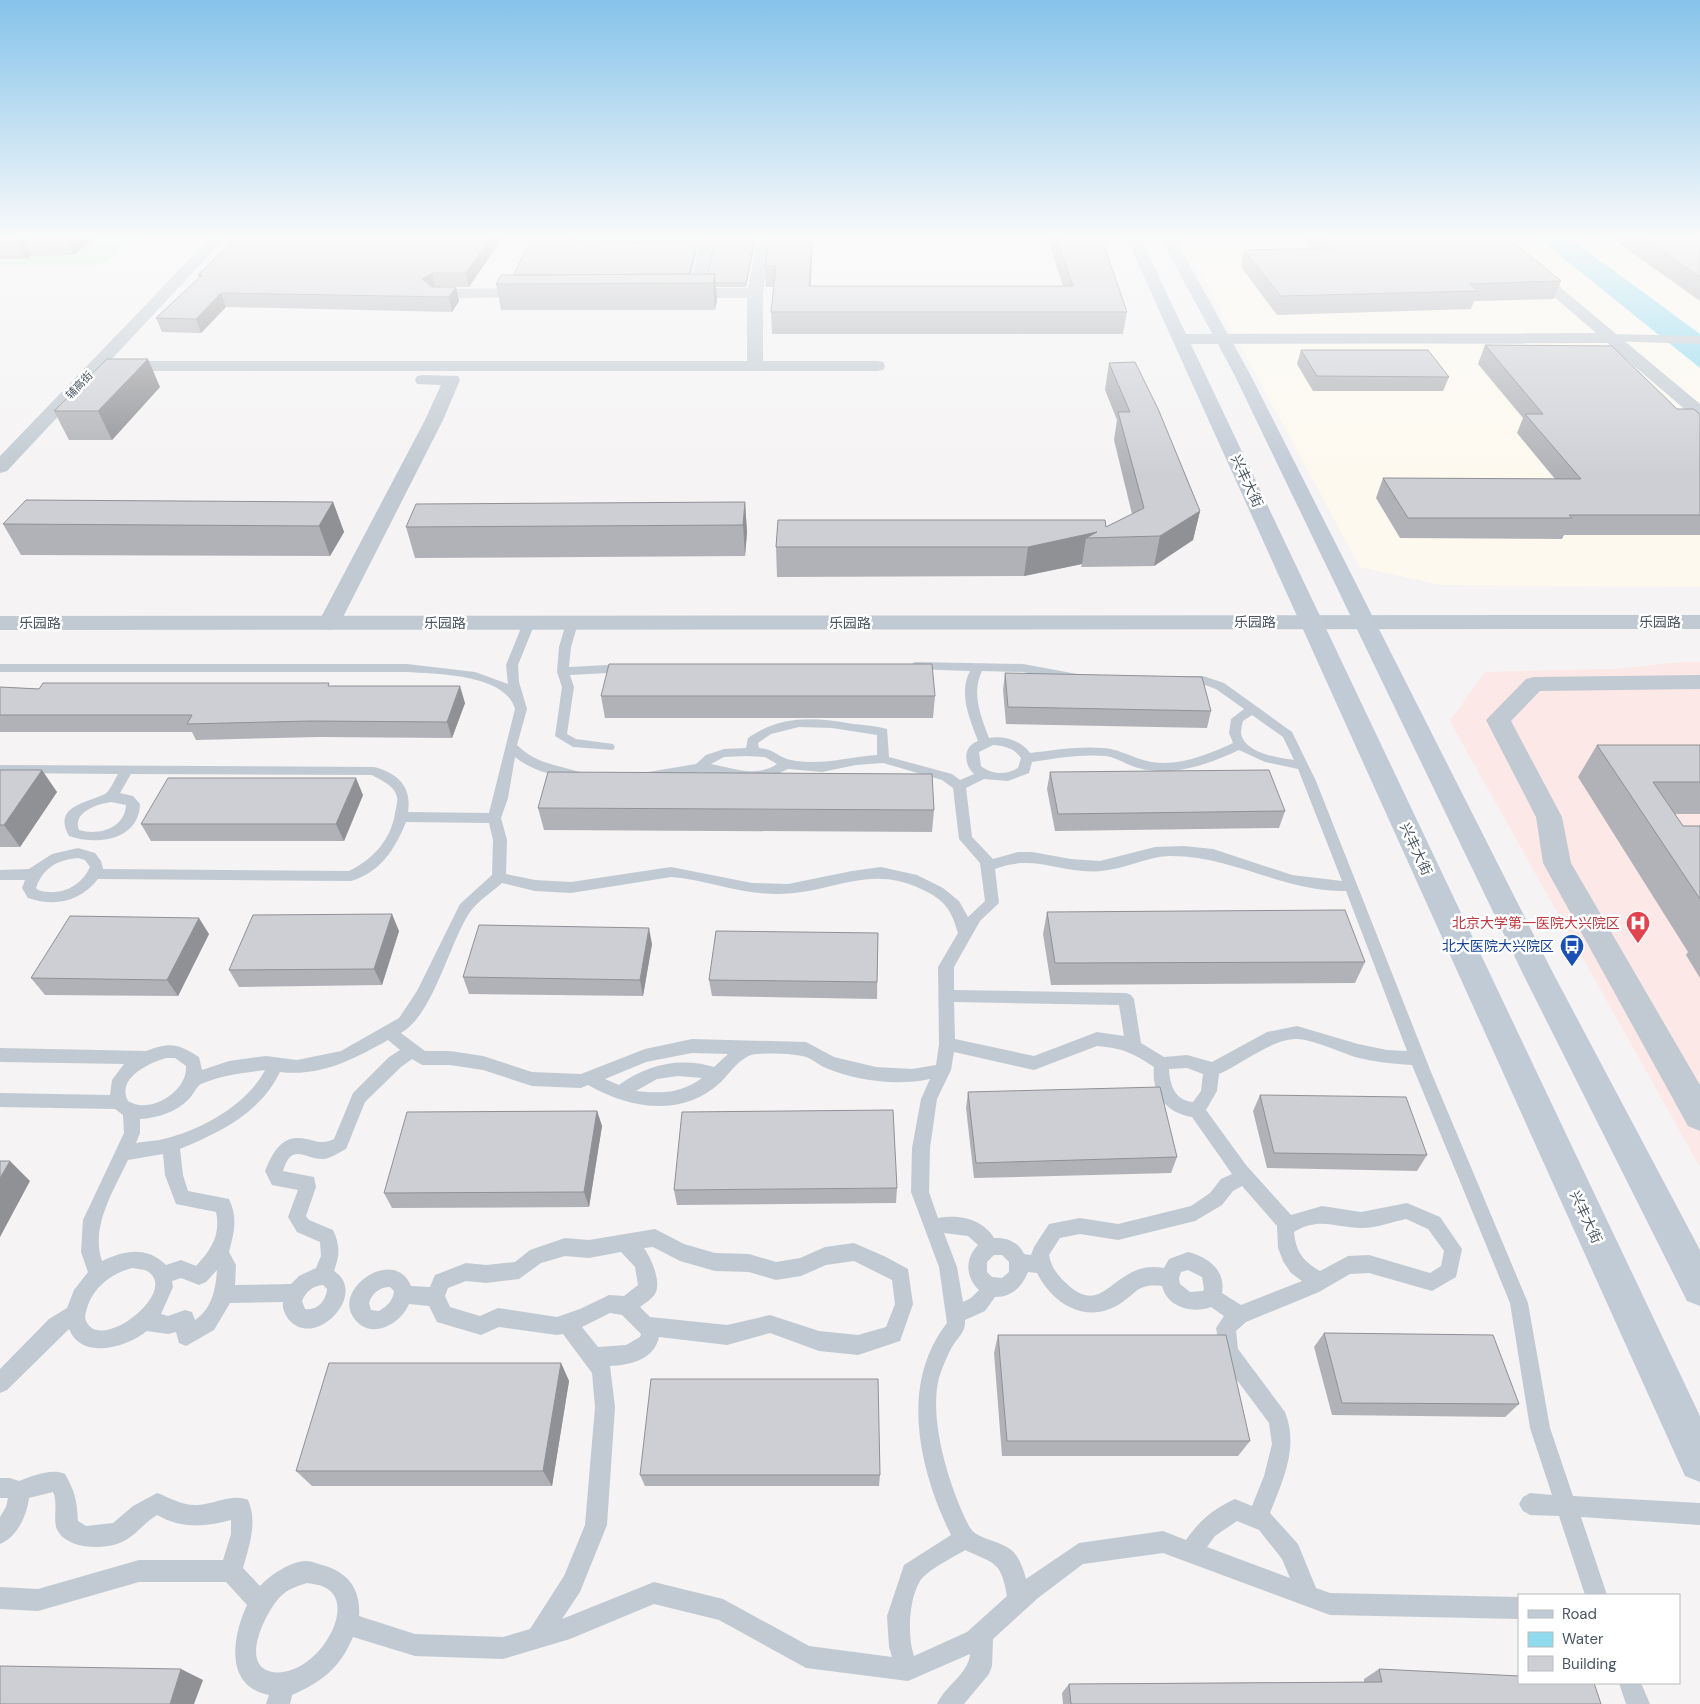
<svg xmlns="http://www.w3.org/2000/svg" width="1700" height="1704" font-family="'DM Sans','Noto Sans SC',sans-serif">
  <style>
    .commercial { fill: #fdf9ef }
    .medical { fill: #fce8e6 }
    .green { fill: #c3f1d5 }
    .water { fill: #90daee }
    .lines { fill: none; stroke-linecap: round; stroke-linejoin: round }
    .service { fill: #c1cad2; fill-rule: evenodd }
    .pedestrian { fill: #c1cad2; fill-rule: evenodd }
    .minor { fill: #c1cad2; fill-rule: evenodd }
    .tertiary { fill: #c1cad2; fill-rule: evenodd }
    .secondary { fill: #c1cbd6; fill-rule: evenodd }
    .wall { fill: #b0b2b7 }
    .shaded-wall { fill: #909195 }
    .building { fill: #cdcfd5; stroke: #909195 }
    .labels { text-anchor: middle; stroke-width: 5; stroke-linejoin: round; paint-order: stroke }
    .far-street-label { font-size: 11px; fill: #4a5661; stroke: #fff }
    .street-label { font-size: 14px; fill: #4a5661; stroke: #fff }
    .health-label { font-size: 14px; fill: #be3a42; stroke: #fff; text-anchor: end }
    .transit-label { font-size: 14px; fill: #164399; stroke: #fff; text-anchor: end }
  </style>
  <rect width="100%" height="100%" fill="#f5f3f3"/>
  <path class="commercial" d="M1181 237H1700V587L1441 585 1360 567Z"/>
  <path class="medical" d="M1682 662H1700V1167L1450 721 1485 672 1615 669Z"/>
  <path class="green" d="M97 237H136L107 262 94 265H0V261H24L31 256 74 255Z"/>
  <path class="water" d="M1537 237H1568L1700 334V368Z"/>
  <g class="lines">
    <path class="service" d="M529 620 535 623 518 665 519 682 527 709 517 745C535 763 556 765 580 772L581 775 575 779C554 776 532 771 515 757L508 798 501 818 507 840 506 874 535 880 571 882 671 867 752 883 788 884 852 871 881 867 917 875 943 888 959 901 968 917 985 901 980 863 959 839 953 788 942 780 883 763 856 765 822 772 788 769 769 778 755 781 701 772 648 780 642 776 648 772 696 764 706 755 724 749 746 748 748 738C781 715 814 717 853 724 864 725 876 726 887 729L889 757 952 774 960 780 974 774C963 764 963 746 978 741 970 719 958 694 970 671L911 669 909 666 915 662 1023 664 1077 674 1079 677 1077 680 1073 681 1023 672 982 671C971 693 981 717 989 738 1004 735 1022 741 1030 753 1055 750 1079 746 1103 748 1117 749 1128 755 1140 759 1171 770 1205 756 1233 743L1229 733 1231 719 1244 709 1216 689 1202 684 1181 682 1179 679 1181 676H1203L1224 683 1292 732 1316 781 1431 1072 1528 1303 1550 1428 1573 1496 1700 1503V1525L1581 1517 1607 1595H1585L1559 1516 1530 1515 1523 1511 1519 1504 1523 1497 1530 1493 1552 1495 1530 1428 1510 1303 1412 1065C1393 1064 1374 1062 1355 1057 1341 1052 1308 1038 1296 1039 1272 1039 1242 1064 1219 1074L1217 1091 1206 1110 1246 1165 1291 1215 1322 1206 1361 1212 1407 1203 1440 1217 1462 1249 1456 1277 1432 1291 1369 1273 1350 1274 1319 1292 1246 1322 1236 1331 1238 1349 1285 1412C1299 1447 1283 1480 1270 1513L1298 1544 1316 1588 1330 1593 1519 1597V1619L1330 1615 1163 1553 1083 1564 1038 1598 993 1639 992 1666 989 1674 964 1704H937C945 1686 969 1673 970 1654L908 1681 806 1668 719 1620 654 1604 570 1639 503 1659 415 1656 353 1637C340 1668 322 1682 292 1695L290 1704H266L269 1695C223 1686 233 1635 247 1605L226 1582H139L38 1611 0 1609V1587L38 1589 139 1560H223L231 1534V1520C205 1527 181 1529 157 1515 145 1522 136 1535 124 1541 108 1550 71 1550 59 1533 51 1523 59 1505 53 1492L29 1498C27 1516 17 1537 0 1544V1517L6 1507 8 1498H0V1478H10L19 1481C33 1476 51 1468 65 1474 75 1492 77 1500 78 1521L86 1526 113 1523 133 1506 157 1493C171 1498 182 1506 198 1505 214 1504 234 1493 248 1500 258 1522 249 1546 243 1568L260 1586C270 1575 291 1561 307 1561 312 1561 318 1564 322 1565 348 1572 361 1589 359 1616L415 1634 503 1637 530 1629 564 1576 585 1525 595 1407 592 1373 563 1334 557 1335 499 1327 481 1335 437 1322 429 1306 409 1304C400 1326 367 1342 352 1315 336 1286 395 1247 411 1286L430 1287 435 1275 466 1263 486 1265 515 1262 530 1250 565 1238 589 1240 655 1229 684 1244 715 1253 749 1254 776 1262 800 1258 825 1247 854 1243 886 1257 908 1269 913 1304 900 1341 858 1355 819 1351 770 1333 727 1345 659 1337C654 1360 630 1365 610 1366L615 1407 607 1525 580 1592 562 1619 654 1582 723 1599 809 1646 892 1657 889 1647 887 1616 904 1565 951 1535C919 1470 899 1384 947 1323L939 1267 911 1192 912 1148 921 1099 930 1079C897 1086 857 1081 826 1068 818 1065 811 1057 802 1056 789 1053 770 1053 757 1054 741 1055 731 1072 721 1082 682 1118 630 1109 588 1085L581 1088 532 1086 483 1070 450 1065H422L412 1059 401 1067 365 1102 346 1149C340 1152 331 1158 324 1159 305 1160 292 1141 283 1171L314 1177 316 1187 306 1216 309 1220 333 1230C340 1245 340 1255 334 1271 369 1293 316 1350 289 1320 285 1314 282 1309 283 1302L230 1303 214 1330 186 1346 179 1343 176 1332 168 1334 147 1331C127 1347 82 1361 69 1329L7 1390 0 1393V1369L49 1319 67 1308 74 1290 88 1272 81 1252 83 1220 124 1133 123 1115 115 1109 0 1107V1093L110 1095 112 1080 124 1064 0 1062V1048L146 1051C170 1042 177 1043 199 1057L202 1070 229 1061 266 1056 297 1060 341 1051 399 1018 417 991 460 904 492 875 493 840 489 823 406 822C395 849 381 872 351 881L98 879C80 902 55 907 28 898L22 888 25 880H0V870L29 869 52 854 78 848 95 853 101 861 103 869 349 871C373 859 391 840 395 813 396 808 398 801 397 797 394 785 382 781 372 775L131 774 120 793 133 796 140 804C139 840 97 846 69 836 52 806 87 803 105 794 110 791 115 779 118 774L0 773V765L374 767C398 773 412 787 408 812L489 813 515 709C505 674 438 674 407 672H0V664H407L475 672 508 684 506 665 523 623ZM1252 715 1283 737 1294 760C1278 758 1244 753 1241 733 1241 730 1242 724 1243 721ZM799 727 832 728 877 735V755C847 757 821 766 791 760 779 758 774 749 759 748L758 743 771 734ZM993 745C1005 746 1014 748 1021 758L1018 768C1006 775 992 775 981 766L979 752ZM1239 750 1265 762 1298 769 1342 881 1292 875 1213 849 1184 846 1155 847 1100 861 1071 859 1032 852H1018L993 859 972 837 966 788 984 779 1008 781 1029 773 1032 762C1057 758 1081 754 1106 756 1117 758 1127 765 1138 768 1173 777 1207 765 1239 750ZM746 756 765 757 777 764C756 778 733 768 711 764L724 757ZM111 802 126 805C125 828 99 836 79 830 72 812 98 804 111 802ZM1169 856C1231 855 1284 892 1346 891L1407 1051 1387 1050 1358 1044 1297 1026 1267 1032 1212 1062 1187 1055 1164 1057 1141 1043 1134 999 1131 995 1126 993 954 990V967L980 921 999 903 995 869C1034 853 1063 875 1101 871 1125 869 1146 857 1169 856ZM78 858 85 860 90 867C81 887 59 897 38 890L36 888C43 868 57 860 78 858ZM671 877C707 880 740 894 776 894 830 895 867 863 921 889 945 900 951 909 958 933L938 967 939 1044 936 1065 912 1069 876 1067 834 1057 806 1042 692 1039 645 1049 581 1074 532 1072 483 1056 450 1051H425L401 1033C434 1014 449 943 470 912 478 901 492 892 502 883L535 891 571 893ZM954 1002 1119 1005 1124 1036 1097 1032 1034 1056 955 1039ZM388 1040 400 1050 389 1057 353 1093 334 1139C318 1146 315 1139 299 1138 280 1137 271 1156 265 1171L272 1185 298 1190 288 1217 297 1232 320 1242 321 1256 316 1268 299 1276 291 1284 235 1285 236 1265 229 1252C234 1233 238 1218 229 1199L188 1191 183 1175 180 1149C221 1132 260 1113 280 1072 321 1077 354 1059 388 1040ZM1097 1046C1122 1048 1133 1053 1154 1067 1151 1093 1166 1113 1192 1117L1232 1174 1221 1179 1210 1193 1191 1206 1118 1224 1080 1218 1049 1224 1034 1247 1031 1255 1024 1254C1019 1242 1006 1237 994 1238 983 1219 959 1214 938 1218L929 1192 930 1148 937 1099 951 1070 954 1052 1034 1070ZM692 1053 728 1054 714 1067C680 1057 648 1064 619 1085L605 1079 646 1062ZM166 1058H175L186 1066C188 1091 150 1115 128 1101 116 1078 149 1063 166 1058ZM1187 1068 1203 1074 1201 1091 1193 1102C1175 1100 1170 1086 1169 1069ZM265 1070C248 1103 206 1127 171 1137 160 1141 147 1141 136 1143L140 1133V1119C157 1118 177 1112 189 1099 193 1095 196 1087 201 1084 221 1075 243 1073 265 1070ZM678 1076 702 1078C682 1093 661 1094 636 1091L657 1079ZM163 1154 165 1175 176 1204 216 1212C221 1235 211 1250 196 1266L181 1260 166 1265C147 1246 125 1250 102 1261 90 1227 114 1190 128 1160ZM1242 1186 1277 1226 1278 1248 1283 1261 1291 1273 1302 1281 1241 1305 1222 1293C1226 1270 1208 1257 1188 1252L1169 1259 1164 1268C1151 1266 1139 1267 1127 1275 1105 1288 1094 1309 1067 1284 1058 1276 1051 1267 1049 1255L1060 1238 1080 1234 1118 1240 1195 1221 1222 1205 1233 1191ZM1406 1219 1428 1229 1444 1251 1441 1266 1430 1273 1369 1255 1348 1256 1320 1271C1303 1261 1296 1252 1294 1232 1319 1217 1333 1227 1359 1228 1374 1229 1392 1222 1406 1219ZM944 1233 968 1236 978 1245C965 1258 965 1277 979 1290L971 1298 963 1302 957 1267ZM653 1247 680 1261 715 1271 749 1272 776 1280 801 1276 826 1265 854 1261 892 1280 895 1304 886 1327 858 1335 819 1331 770 1315 727 1325 650 1317 640 1307C645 1303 652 1299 655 1294 662 1282 651 1258 644 1248ZM621 1252 635 1267 638 1285 624 1296 609 1295 580 1309 557 1317 498 1308 480 1316 450 1307 445 1296 448 1288 466 1281 486 1283 519 1279 541 1263 565 1256 589 1258ZM994 1255H1002L1009 1262V1272L1002 1278 992 1277 987 1272V1262ZM132 1268C136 1269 143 1269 147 1271 182 1291 96 1358 85 1318 88 1292 107 1275 132 1268ZM217 1270C216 1288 212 1309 195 1320L192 1312 185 1310 168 1316 161 1314 173 1287 172 1281 181 1278 199 1285 206 1282ZM1188 1270 1202 1277 1204 1289 1203 1291 1190 1292 1180 1284 1179 1278 1181 1272ZM1028 1272 1037 1273C1053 1304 1085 1324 1118 1305 1137 1294 1136 1283 1162 1286 1167 1307 1192 1314 1211 1307L1224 1316 1216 1328 1222 1360 1269 1423 1272 1444 1264 1476 1252 1506 1235 1499C1213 1509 1200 1520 1186 1540L1163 1531 1079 1543 1026 1579C1024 1571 1021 1562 1016 1555 1005 1539 977 1542 969 1526 950 1489 928 1420 939 1378 942 1368 947 1356 952 1347 958 1337 966 1332 965 1320L985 1311 995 1297C1012 1297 1022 1287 1028 1272ZM323 1285 327 1289C326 1301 317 1311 305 1309L302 1301C306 1291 313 1286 323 1285ZM390 1287 394 1291C393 1301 387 1306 379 1311L371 1310 369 1303C372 1293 380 1287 390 1287ZM610 1313 622 1315 641 1334 640 1337 626 1345 598 1347 582 1327ZM1237 1521 1259 1530 1282 1559 1290 1578 1207 1547 1215 1536ZM965 1550C995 1564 1001 1561 1007 1596L967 1632 914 1656C907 1635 909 1599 920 1581 927 1570 954 1557 965 1550ZM307 1583C313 1584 321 1585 326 1588 359 1606 315 1679 272 1672 238 1666 267 1610 280 1597 288 1589 297 1586 307 1583Z
      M572 620 578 623 571 647 569 667 626 664 632 668 626 672 570 675 574 687 567 734 576 739 613 744 615 747 613 750 573 747 555 736 562 687 557 672 559 647 566 623Z
      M1619 1683H1641L1650 1704H1626Z"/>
    <path class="pedestrian" d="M1611 334 1700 336V344L1607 341 1605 338Z"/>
    <path class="minor" d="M575 237 702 239 708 242 712 253 704 288H748L758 237H772L763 293V361H877L883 362 885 366 883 370 877 371H114L108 370 106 366 108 362 114 361H747V298H679L671 293 674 290 689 288 698 253 697 247 579 244 572 240Z
      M1485 237H1500L1700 404V418L1694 417 1607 343 1180 344 1172 339 1180 334 1596 333Z
      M536 288 544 293 541 296 435 299 427 294 435 289Z
      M423 375 458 376 460 380 443 420 340 623 337 628 329 630 321 628 318 623 425 420 441 385 417 384 415 380 417 376Z
      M1700 675V689L1540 691 1511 721 1562 817 1571 863 1700 1085V1131L1688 1126 1543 863 1536 817 1486 720 1526 679 1534 677Z"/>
    <path class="tertiary" d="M211 237H226L7 471 0 473V456Z
      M1700 615V629L0 630V616Z"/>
    <path class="secondary" d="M1126 237H1140L1700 1416V1482L1685 1476Z
      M1160 237H1174L1250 374 1553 973 1700 1250V1306L1687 1301 1524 976 1234 374Z"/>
  </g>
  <path class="wall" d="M0 237H96L74 255 31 256 26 259H0Z
    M503 237 469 287H456L459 301 452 312 226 307 201 333 162 332 156 318 199 278 198 275Z
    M676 237H756L746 287H716L717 300 715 310H501L496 284 514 275 572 238 578 242 696 253 691 274H708L713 250 710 241 703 237Z
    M813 237 811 286H1063L1047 237H1101L1127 312 1123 334H772L771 312 773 287H766L765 266Z
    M1301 237H1507L1561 281 1554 299 1474 301 1471 309 1277 315 1241 267 1244 250 1311 248Z
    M1610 237H1700V301Z
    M1485 345 1677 409 1700 415V535H1564L1562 539 1400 538 1376 498 1383 478 1555 479 1517 433 1523 418 1478 364Z
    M1301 350 1449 377 1443 391H1313L1297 364Z
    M1109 363 1200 511 1193 540 1154 566 1081 567 1082 564 1024 576 777 577 776 547 1106 527 1132 514 1114 440 1117 420 1105 390Z
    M160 387 112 440H69L54 411Z
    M333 502 344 532 330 556 21 555 3 524Z
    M745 502 747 532 745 556 415 558 406 527Z
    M1005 673 1211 711 1207 728 1006 724 1003 690Z
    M330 686 465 703 452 738 318 737 196 740 192 732H0V687L39 689Z
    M601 696H935L933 718H605Z
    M1597 745H1700V814H1675L1683 826H1700V978L1686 955 1688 952 1578 777Z
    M0 770 57 792 20 847H0Z
    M1050 772 1285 811 1279 828 1055 831 1047 789Z
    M363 795 344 841H151L141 824Z
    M538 808 934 810 932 832 544 830Z
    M1047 912 1365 962 1355 983 1051 985 1043 934Z
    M399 931 382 985 239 987 229 970Z
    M878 933 877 999 712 996 709 980Z
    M209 934 178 996 45 995 31 978Z
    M652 944 643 996 469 994 463 977Z
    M968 1092 1177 1157 1171 1173 974 1178 966 1108Z
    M1260 1095 1427 1155 1417 1171 1267 1168 1253 1111Z
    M597 1111 602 1126 589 1207 392 1208 384 1193Z
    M897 1188 896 1203 677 1205 674 1190Z
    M1324 1333 1519 1404 1505 1417 1332 1415 1314 1347Z
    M998 1335 1250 1441 1238 1456H1002L994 1353Z
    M561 1363 569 1381 552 1486H312L296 1471Z
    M640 1475H880L879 1486H645Z
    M1379 1669 1601 1704H1063L1062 1693 1069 1684 1364 1682V1679Z"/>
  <path class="shaded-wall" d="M68 237H96L74 255 66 238Z
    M491 237H503L469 287 466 273Z
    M755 237H756L746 287V283Z
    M812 237H813L809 308V286Z
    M23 238 31 256 26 259 18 242Z
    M696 249V253L688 283H687Z
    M432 273 435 287 425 293 422 279Z
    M715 274 717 300 715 310 713 283Z
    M456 287 459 301 452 312 449 297Z
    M221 293 226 307 201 333 196 319Z
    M148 359 160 387 112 440 98 411Z
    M333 502 344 532 330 556 319 526Z
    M745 502 747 532 745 556 743 525Z
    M1200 511 1193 540 1154 566 1160 536Z
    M1097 532 1086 538 1082 564 1024 576 1028 547Z
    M460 686 465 703 452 738 447 722Z
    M42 770 57 792 20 847 4 825Z
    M356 778 363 795 344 841 336 824Z
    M392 914 399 931 382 985 374 969Z
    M199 918 209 934 178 996 167 980Z
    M649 928 652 944 643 996 640 980Z
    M597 1111 602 1126 589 1207 584 1192Z
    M10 1161 30 1181 0 1237V1178Z
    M561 1363 569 1381 552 1486 543 1471Z
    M181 1669 203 1680 194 1704H170Z"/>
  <path class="building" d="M0 237H68L66 238H23L18 242H0Z
    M236 237H491L466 273H432L422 279 432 287H456L449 297 221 293 196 319 156 318 202 275H198Z
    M532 237H571L578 242 693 243 696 249 689 274 515 275 514 274Z
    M709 237H755L746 283H715V274H708L713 248Z
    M769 237H812L809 286H1073L1056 237H1101L1127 312H771L776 266H765Z
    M1321 237H1507L1561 281 1470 284 1478 291 1281 296 1244 250 1331 248Z
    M1642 237H1700V277Z
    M715 274 713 283 496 284 501 275Z
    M1485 345 1612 346 1677 409H1694L1700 415V515H1569L1572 518H1408L1383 478 1581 479 1525 414H1543Z
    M1301 350H1428L1449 377 1317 376Z
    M107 359H148L98 411H54Z
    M1135 362 1159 411 1200 511 1160 536 1086 538 1097 532 1028 547H776L778 520H1105L1106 527 1144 508 1118 412H1130L1109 363Z
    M26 500 333 502 319 526 3 524Z
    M745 502 743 525 406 527 416 504Z
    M609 664H932L935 696H601Z
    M1005 673 1202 677 1211 711 1008 707Z
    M43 683H329L328 686H460L447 722 311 721 187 724 192 715H0V687L39 689Z
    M1597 745H1700V782H1653L1683 826H1700V899Z
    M0 770H42L4 825H0Z
    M1269 770 1285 811 1058 814 1050 772Z
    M548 772 932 774 934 810 538 808Z
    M168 778H356L336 824H141Z
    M1345 910 1365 962 1055 963 1047 912Z
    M392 914 374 969 229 970 253 915Z
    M70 916 199 918 167 980 31 978Z
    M479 925 649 928 640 980 463 977Z
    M716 931 878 933 877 982 709 980Z
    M1160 1087 1177 1157 976 1163 968 1092Z
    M1260 1095 1406 1097 1427 1155 1274 1153Z
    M893 1110 897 1188 674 1190 682 1112Z
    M597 1111 584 1192 384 1193 407 1112Z
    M0 1161H10L0 1178Z
    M1324 1333 1493 1335 1519 1404 1342 1403Z
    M998 1335H1226L1250 1441H1007Z
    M329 1363H561L543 1471H296Z
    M651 1379H878L880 1475H640Z
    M0 1666 181 1669 170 1704H0Z
    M1379 1669 1519 1676V1683H1594L1601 1704H1071L1069 1684 1382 1682Z"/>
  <linearGradient id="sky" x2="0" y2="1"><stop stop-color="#85c3ea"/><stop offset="0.5" stop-color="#fafafa"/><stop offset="1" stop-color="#fafafa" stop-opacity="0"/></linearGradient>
  <rect width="1700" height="475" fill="url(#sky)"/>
  <defs>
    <symbol id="hospital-pin" viewBox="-11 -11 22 30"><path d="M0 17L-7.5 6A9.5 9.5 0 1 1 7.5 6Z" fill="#e0444e" stroke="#fff"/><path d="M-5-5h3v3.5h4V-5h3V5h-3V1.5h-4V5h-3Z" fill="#fff"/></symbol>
    <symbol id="bus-pin" viewBox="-11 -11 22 30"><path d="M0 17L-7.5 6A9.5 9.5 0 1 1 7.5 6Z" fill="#1a4fb4" stroke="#fff"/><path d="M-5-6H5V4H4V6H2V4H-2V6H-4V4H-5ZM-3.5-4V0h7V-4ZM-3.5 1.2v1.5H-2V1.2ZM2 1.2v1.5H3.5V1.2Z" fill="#fff"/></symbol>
  </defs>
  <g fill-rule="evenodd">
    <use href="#hospital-pin" x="1624" y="909" width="28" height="38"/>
    <use href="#bus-pin" x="1558" y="932" width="28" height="38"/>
  </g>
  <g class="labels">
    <g class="far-street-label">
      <text transform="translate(79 385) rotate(-46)" y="4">辅高街</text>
    </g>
    <g class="street-label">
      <text transform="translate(1247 481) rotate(65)" y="5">兴丰大街</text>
      <text x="1255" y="627">乐园路</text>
      <text x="1660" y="627">乐园路</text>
      <text x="40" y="628">乐园路</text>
      <text x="445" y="628">乐园路</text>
      <text x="850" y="628">乐园路</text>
      <text transform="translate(1416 849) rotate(65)" y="5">兴丰大街</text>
      <text transform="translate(1586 1217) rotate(65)" y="5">兴丰大街</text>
    </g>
    <g class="health-label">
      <text x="1620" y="928">北京大学第一医院大兴院区</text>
    </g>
    <g class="transit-label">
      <text x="1554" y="951">北大医院大兴院区</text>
    </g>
  </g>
  <rect x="1518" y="1594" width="162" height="90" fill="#ffffff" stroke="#b7bbc0"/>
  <rect x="1528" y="1610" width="25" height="8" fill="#c1cbd6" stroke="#b7bbc0"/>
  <text x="1562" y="1619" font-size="15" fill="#4a5661">Road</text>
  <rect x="1528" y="1632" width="25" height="15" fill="#90daee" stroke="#b7bbc0"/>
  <text x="1562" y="1644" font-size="15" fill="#4a5661">Water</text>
  <rect x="1528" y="1656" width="25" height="15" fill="#cdcfd5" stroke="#b7bbc0"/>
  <text x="1562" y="1669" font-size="15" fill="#4a5661">Building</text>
</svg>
